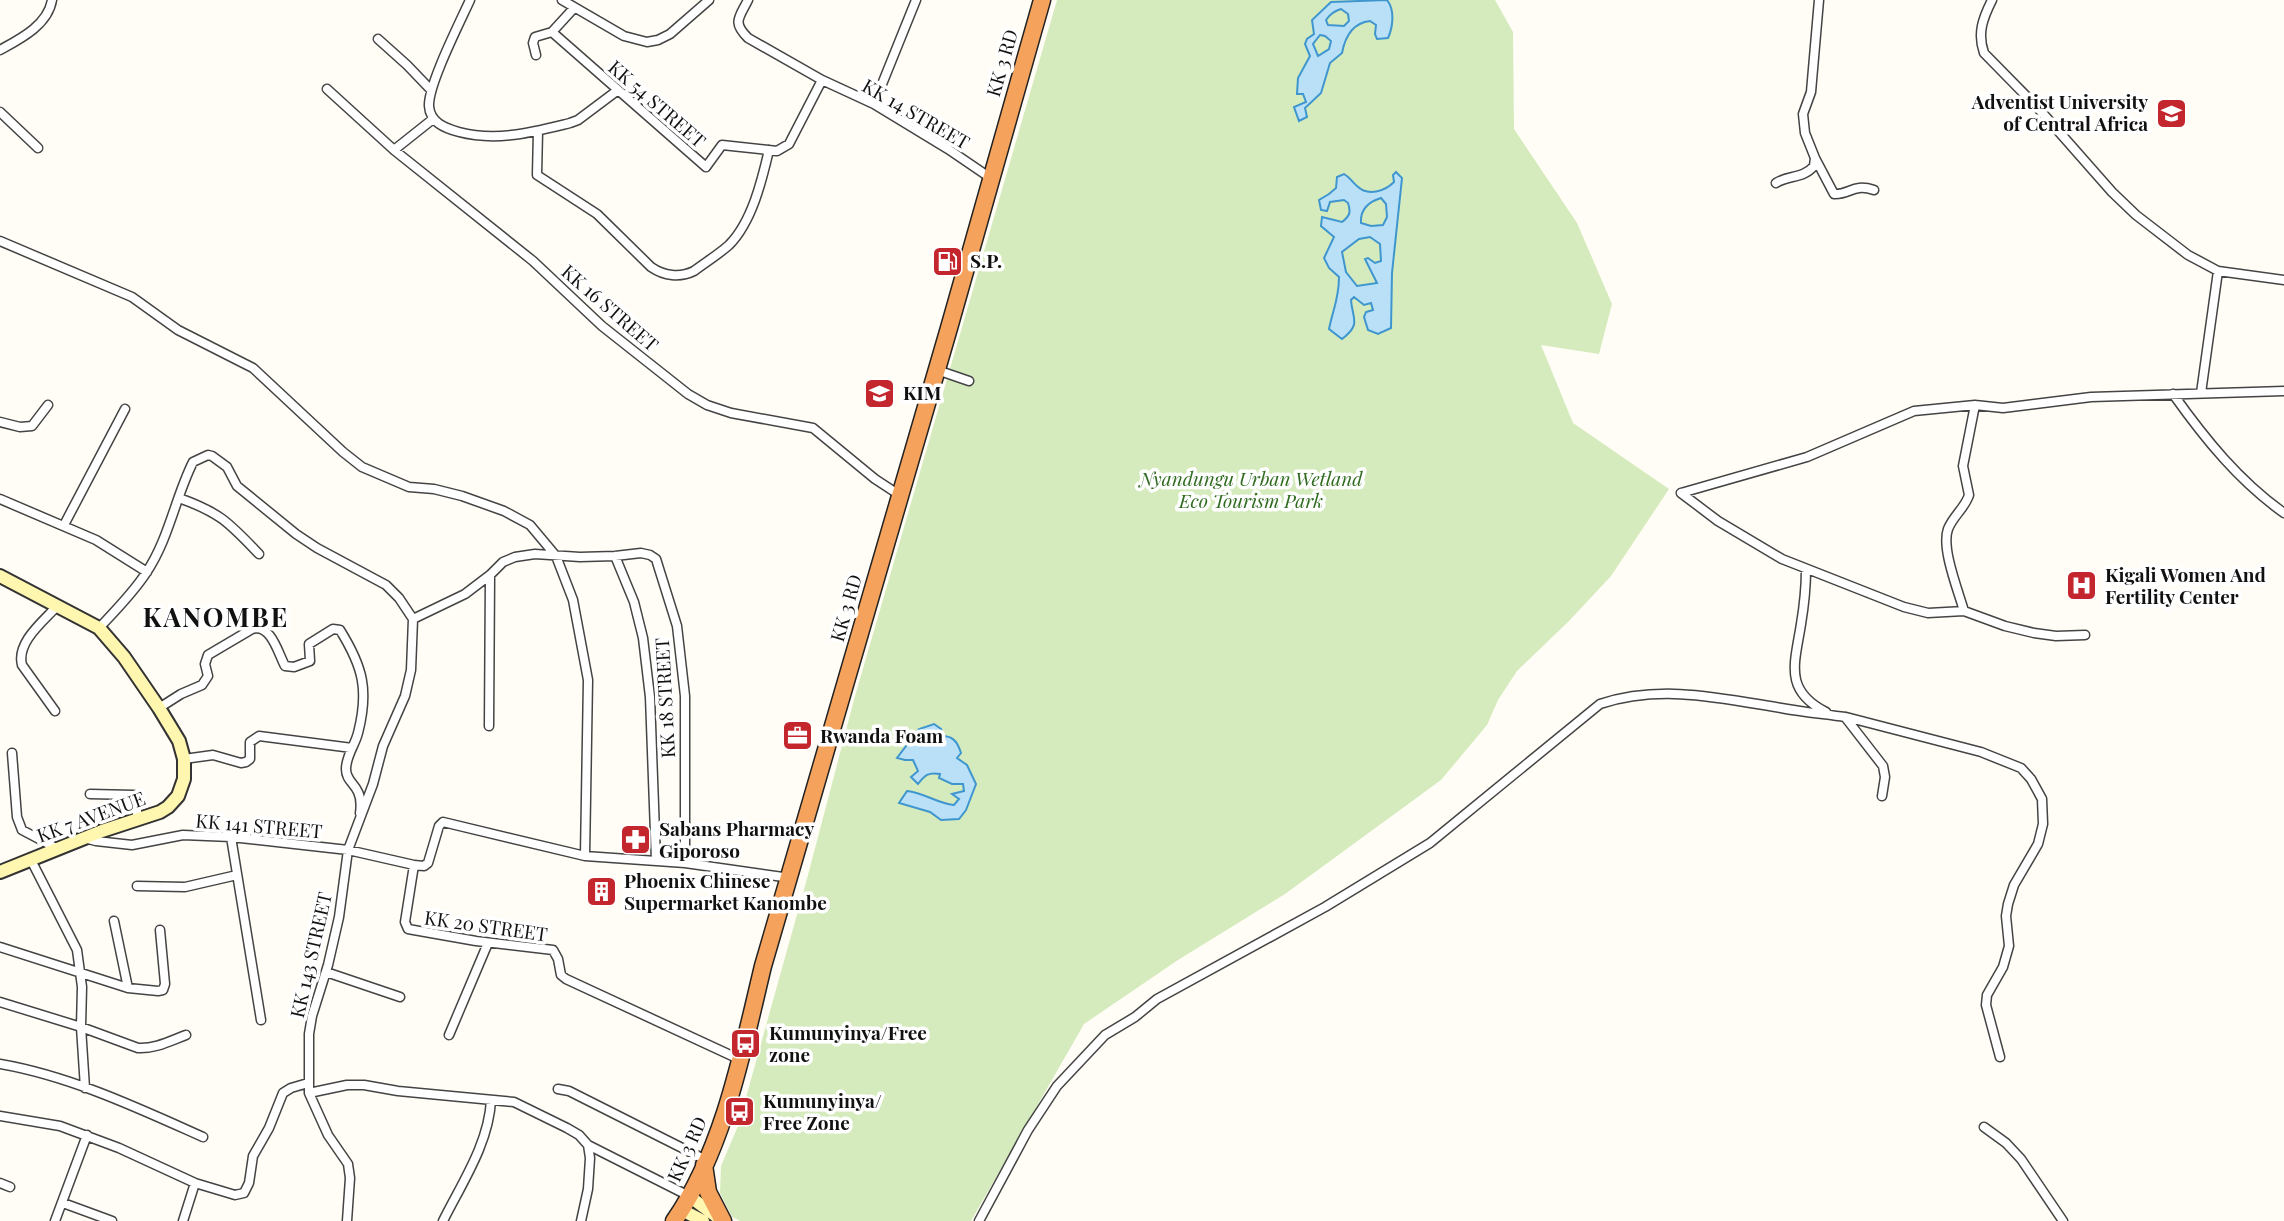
<svg xmlns="http://www.w3.org/2000/svg" width="2284" height="1221" font-family="'Playfair Display',serif">
  <style>
    .green { fill: #d5ebbd }
    .water { fill: #b9e0f7; stroke: #3f96cf; stroke-width: 2; fill-rule: evenodd }
    .lines { fill: none; stroke-linecap: round; stroke-linejoin: round }
    .street-casing { stroke: #444; stroke-width: 11 }
    .secondary-casing { stroke: #333; stroke-width: 16 }
    .highway-casing { stroke: #222; stroke-width: 19 }
    .street { stroke: #fff; stroke-width: 8 }
    .secondary { stroke: #fff6b0; stroke-width: 12 }
    .highway { stroke: #f5a25d; stroke-width: 16 }
    .labels { text-anchor: middle; stroke-width: 7; stroke-linejoin: round; paint-order: stroke }
    .street-label { font-size: 19px; fill: #111; stroke: #fff }
    .poi-label { font-size: 19px; font-weight: bold; fill: #111; stroke: #fff; text-anchor: start }
    .park-label { font-size: 19px; font-style: italic; fill: #2f6b1f; stroke: #fff }
    .district-label { font-size: 26px; font-weight: bold; letter-spacing: 2px; fill: #111; stroke: #fff }
  </style>
  <rect width="100%" height="100%" fill="#fffdf5"/>
  <path class="green" d="M1057 0H1495L1513 32 1514 129 1577 223 1612 304 1599 354 1541 345 1573 423 1669 489 1611 576 1569 621 1517 671 1498 700 1487 725 1441 780 1285 894 1178 960 1084 1024 971 1221H740L732 1217 720 1193 721 1166 738 1126 808 875 855 696Z"/>
  <path class="water" d="M1387 0C1395 10 1393 27 1388 38L1377 39 1375 34 1376 25 1370 21C1353 23 1345 37 1342 53L1330 63 1321 93 1305 108 1307 117 1299 121 1294 107 1306 102 1303 94H1297L1298 78 1310 56 1305 44 1307 39 1314 34 1312 20 1331 2ZM1341 9 1348 14 1349 21 1344 26 1328 25 1326 20C1330 14 1334 11 1341 9ZM1320 35 1325 36 1331 41 1329 49 1318 56 1313 44Z
    M1396 172 1402 178 1392 273 1391 328 1378 334 1368 330 1364 317 1366 312 1373 310 1371 303 1364 305 1354 297 1351 300C1352 318 1362 324 1342 339L1329 329C1333 309 1339 299 1339 277L1329 268 1324 258 1334 237 1321 226 1322 217 1342 222C1350 216 1351 212 1348 203L1344 200 1330 202 1327 211 1321 210 1319 200 1329 194 1336 188 1337 177 1344 174C1351 178 1351 181 1357 186 1368 197 1385 191 1394 182L1393 175ZM1381 198 1386 204 1387 217 1383 225 1371 226 1361 223C1360 209 1368 202 1381 198ZM1370 237 1380 244 1381 261 1375 263 1368 258 1365 259 1377 283 1357 286 1346 272 1342 252 1359 239Z
    M934 724 941 729 944 736C955 737 958 744 961 753L957 758 967 765 976 784 966 810 959 819 941 820 930 812 899 803 907 791C925 793 936 803 954 805L959 799 952 794 964 791 963 784H952L939 778 940 774C928 772 925 775 918 784L911 777 918 771 913 760H905L897 758 919 729Z"/>
  <g class="lines">
    <defs>
      <path id="street" d="M470 0C460 22 428 85 429 106 430 122 444 128 459 132 497 142 533 132 570 123L578 120 618 90
        M562 0 624 36 647 42 658 40 670 34 709 0
        M1992 0C1983 18 1977 33 1984 53L2038 108 2112 192 2136 215 2188 255 2218 271 2284 280
        M552 32 706 167 722 145 777 151 789 144 822 80 748 38C732 22 739 18 748 0
        M378 39 407 65 431 90
        M0 50C20 39 48 25 52 0
        M536 55 533 43 535 37 552 32 574 8
        M822 80 874 104 948 149 992 179
        M327 89 394 150 533 261 602 326 688 394 707 405 731 413 813 428 875 479 901 496
        M874 104 916 0
        M0 112 38 148
        M538 131 537 175 597 214 651 267C664 276 680 278 694 271 706 262 719 254 729 245 752 222 762 180 769 150
        M394 150 433 119
        M1815 158 1834 194C1850 195 1853 183 1874 190
        M1776 183C1788 175 1803 179 1814 166L1815 158 1805 133 1803 114 1811 92 1819 0
        M0 241 132 297 178 330 253 368 343 452 362 467 409 487 434 489 462 496 504 511 530 525 556 556 573 600 588 680 585 856
        M937 370 969 381
        M2201 393 2218 271
        M2173 394C2205 439 2239 481 2284 513
        M0 422 20 427 32 426 48 405
        M1681 493 1807 457 1914 411 1975 405 2003 408 2091 397 2284 391
        M1681 493 1718 521 1782 559 1904 607 1928 613 1964 611 2005 626 2034 633 2056 636 2085 635
        M179 498C221 513 229 523 259 554
        M0 499 96 540 147 572
        M64 525 125 409
        M615 556 634 602 643 638 650 697 656 860
        M1806 569C1806 588 1804 606 1801 624 1795 663 1783 690 1826 712
        M1964 611C1958 590 1941 548 1948 529 1953 516 1965 508 1969 495L1963 466 1975 405
        M413 619 465 594 490 575 503 562 515 557 535 554 580 557 615 556 641 553 650 555 656 559 677 626 685 696V863
        M99 628C115 611 133 593 146 573 169 539 175 498 193 462L208 455 212 456 227 467 237 486 296 534 317 548 386 585 399 598 413 619
        M159 708 181 694 202 685 208 676 205 664 208 655 252 629C271 623 278 653 285 666L294 667 310 661 309 644 333 629 340 630C363 667 369 690 358 733 355 745 346 756 346 769 346 780 354 783 358 792 361 798 361 806 360 813
        M55 711 22 665C16 642 44 621 58 605
        M1846 717 1981 752 2021 768 2031 779 2042 799 2043 824 2038 844 2014 885 2008 904 2006 916 2009 946 2003 967 1987 995 1986 1005 2000 1057
        M489 726 490 575
        M12 753 17 817 22 830 58 849
        M184 759 213 755 241 763 246 762 250 759V742L259 736 352 748
        M90 794 134 795 137 798V820
        M231 837 261 1020
        M84 838 96 841 132 845 183 835 231 837 348 850 414 865 405 922 408 929 476 941 553 950 558 959 561 975 566 979 741 1060
        M31 860 77 950 82 987 81 1027 85 1088
        M414 865 424 866 428 863 439 826 443 822 585 856 685 863 790 878
        M137 886 185 887 237 875
        M114 921 128 988
        M0 947 128 988 158 991 163 990 165 984 160 930
        M326 972 400 997
        M0 1002 81 1027 138 1048C155 1049 170 1041 186 1035
        M449 1035 488 943
        M0 1064C70 1076 138 1108 203 1137
        M558 1089 569 1091 706 1160
        M309 1093 347 1085H364L398 1091 514 1102 567 1128 579 1135 588 1145 590 1158 588 1189 581 1221
        M0 1116 60 1126 119 1148 195 1183 235 1195 244 1193 249 1183 253 1156 269 1128 283 1093 291 1088 308 1083
        M1984 1127 2006 1143 2021 1159 2063 1221
        M588 1145 689 1196
        M0 1183 10 1187
        M63 1203 112 1221
        M55 1221 87 1135
        M183 1221 195 1183
        M347 1221 350 1178 348 1164 328 1135 309 1093V1034L312 1016 328 965 339 917 348 850 373 784 383 746 405 696 411 670 413 619
        M443 1221C462 1183 489 1143 491 1100
        M979 1221 1028 1130 1057 1086 1105 1035 1135 1017 1157 999 1325 907 1430 843 1600 704C1661 684 1720 698 1781 708 1802 712 1824 714 1845 717L1883 766 1885 777 1882 796"/>
      <path id="secondary" d="M0 576 99 628 124 657 159 708 179 741 184 759V779L178 796 168 807 160 812 102 831 0 872
        M689 1196 720 1219
        M682 1210 703 1221"/>
      <path id="highway" d="M704 1165 708 1192 723 1221
        M674 1221C724 1149 743 1049 763 966L949 328 1042 0"/>
    </defs>
    <use href="#street" class="street-casing"/>
    <use href="#secondary" class="secondary-casing"/>
    <use href="#highway" class="highway-casing"/>
    <use href="#street" class="street"/>
    <use href="#secondary" class="secondary"/>
    <use href="#highway" class="highway"/>
  </g>
  <defs>
    <symbol id="university-square" viewBox="-11 -11 22 22"><rect x="-9" y="-9" width="18" height="18" rx="4" fill="#c4262e" stroke="#fff"/><path d="M0-5L7-2L0 1L-7-2ZM-4 1L0 2.5L4 1V4Q0 6-4 4Z" fill="#fff"/></symbol>
    <symbol id="fuel-square" viewBox="-11 -11 22 22"><rect x="-9" y="-9" width="18" height="18" rx="4" fill="#c4262e" stroke="#fff"/><path d="M-5.5-6h7V0h2V4h1.3V-2.5L3-4.5l.8-.8L6-3V5H2.5V1h-1V6h-7ZM-4.2-4.7v3.2H.2V-4.7Z" fill="#fff"/></symbol>
    <symbol id="school-square" viewBox="-11 -11 22 22"><rect x="-9" y="-9" width="18" height="18" rx="4" fill="#c4262e" stroke="#fff"/><path d="M0-5L7-2L0 1L-7-2ZM-4 1L0 2.5L4 1V4Q0 6-4 4Z" fill="#fff"/></symbol>
    <symbol id="hospital-square" viewBox="-11 -11 22 22"><rect x="-9" y="-9" width="18" height="18" rx="4" fill="#c4262e" stroke="#fff"/><path d="M-5-5h3v3.5h4V-5h3V5h-3V1.5h-4V5h-3Z" fill="#fff"/></symbol>
    <symbol id="office-square" viewBox="-11 -11 22 22"><rect x="-9" y="-9" width="18" height="18" rx="4" fill="#c4262e" stroke="#fff"/><path d="M-6-3h4V-5.5h4V-3h4V5H-6ZM-1-4.5V-3h2v-1.5ZM-6 0V1H6V0Z" fill="#fff"/></symbol>
    <symbol id="pharmacy-square" viewBox="-11 -11 22 22"><rect x="-9" y="-9" width="18" height="18" rx="4" fill="#c4262e" stroke="#fff"/><path d="M-2-6h4v4h4v4h-4v4h-4v-4h-4v-4h4Z" fill="#fff"/></symbol>
    <symbol id="building-square" viewBox="-11 -11 22 22"><rect x="-9" y="-9" width="18" height="18" rx="4" fill="#c4262e" stroke="#fff"/><path d="M-4-6H4V6H1V3H-1V6H-4ZM-2.5-4.3h1.7v1.8h-1.7ZM.8-4.3h1.7v1.8H.8ZM-2.5-1h1.7V.8h-1.7ZM.8-1h1.7V.8H.8Z" fill="#fff"/></symbol>
    <symbol id="bus-square" viewBox="-11 -11 22 22"><rect x="-9" y="-9" width="18" height="18" rx="4" fill="#c4262e" stroke="#fff"/><path d="M-5-6H5V4H4V6H2V4H-2V6H-4V4H-5ZM-3.5-4V0h7V-4ZM-3.5 1.2v1.5H-2V1.2ZM2 1.2v1.5H3.5V1.2Z" fill="#fff"/></symbol>
  </defs>
  <g fill-rule="evenodd">
    <use href="#university-square" x="2154" y="96" width="35" height="35"/>
    <use href="#fuel-square" x="930" y="244" width="35" height="35"/>
    <use href="#school-square" x="862" y="376" width="35" height="35"/>
    <use href="#hospital-square" x="2064" y="568" width="35" height="35"/>
    <use href="#office-square" x="780" y="718" width="35" height="35"/>
    <use href="#pharmacy-square" x="618" y="822" width="35" height="35"/>
    <use href="#building-square" x="584" y="874" width="35" height="35"/>
    <use href="#bus-square" x="728" y="1026" width="35" height="35"/>
    <use href="#bus-square" x="722" y="1094" width="35" height="35"/>
  </g>
  <g class="labels">
    <g class="street-label">
      <text transform="translate(1002 63) rotate(-74)" y="7">KK 3 RD</text>
      <text transform="translate(657 104) rotate(41)" y="7">KK 54 STREET</text>
      <text transform="translate(916 114) rotate(30)" y="7">KK 14 STREET</text>
      <text transform="translate(610 308) rotate(41)" y="7">KK 16 STREET</text>
      <text transform="translate(846 608) rotate(-74)" y="7">KK 3 RD</text>
      <text transform="translate(665 698) rotate(-93)" y="7">KK 18 STREET</text>
      <text transform="translate(91 817) rotate(-20)" y="7">KK 7 AVENUE</text>
      <text transform="translate(259 826) rotate(5)" y="7">KK 141 STREET</text>
      <text transform="translate(486 926) rotate(8)" y="7">KK 20 STREET</text>
      <text transform="translate(311 955) rotate(-77)" y="7">KK 143 STREET</text>
      <text transform="translate(687 1149) rotate(-66)" y="7">KK 3 RD</text>
    </g>
    <g class="poi-label">
      <text x="2148" y="109" text-anchor="end">Adventist University<tspan x="2148" dy="22">of Central Africa</tspan></text>
      <text x="970" y="268">S.P.</text>
      <text x="903" y="400">KIM</text>
      <text x="2105" y="582">Kigali Women And<tspan x="2105" dy="22">Fertility Center</tspan></text>
      <text x="820" y="743">Rwanda Foam</text>
      <text x="659" y="836">Sabans Pharmacy<tspan x="659" dy="22">Giporoso</tspan></text>
      <text x="624" y="888">Phoenix Chinese<tspan x="624" dy="22">Supermarket Kanombe</tspan></text>
      <text x="769" y="1040">Kumunyinya/Free<tspan x="769" dy="22">zone</tspan></text>
      <text x="763" y="1108">Kumunyinya/<tspan x="763" dy="22">Free Zone</tspan></text>
    </g>
    <g class="park-label">
      <text x="1251" y="486">Nyandungu Urban Wetland<tspan x="1251" dy="22">Eco Tourism Park</tspan></text>
    </g>
    <g class="district-label">
      <text x="216" y="627">KANOMBE</text>
    </g>
  </g>
</svg>
